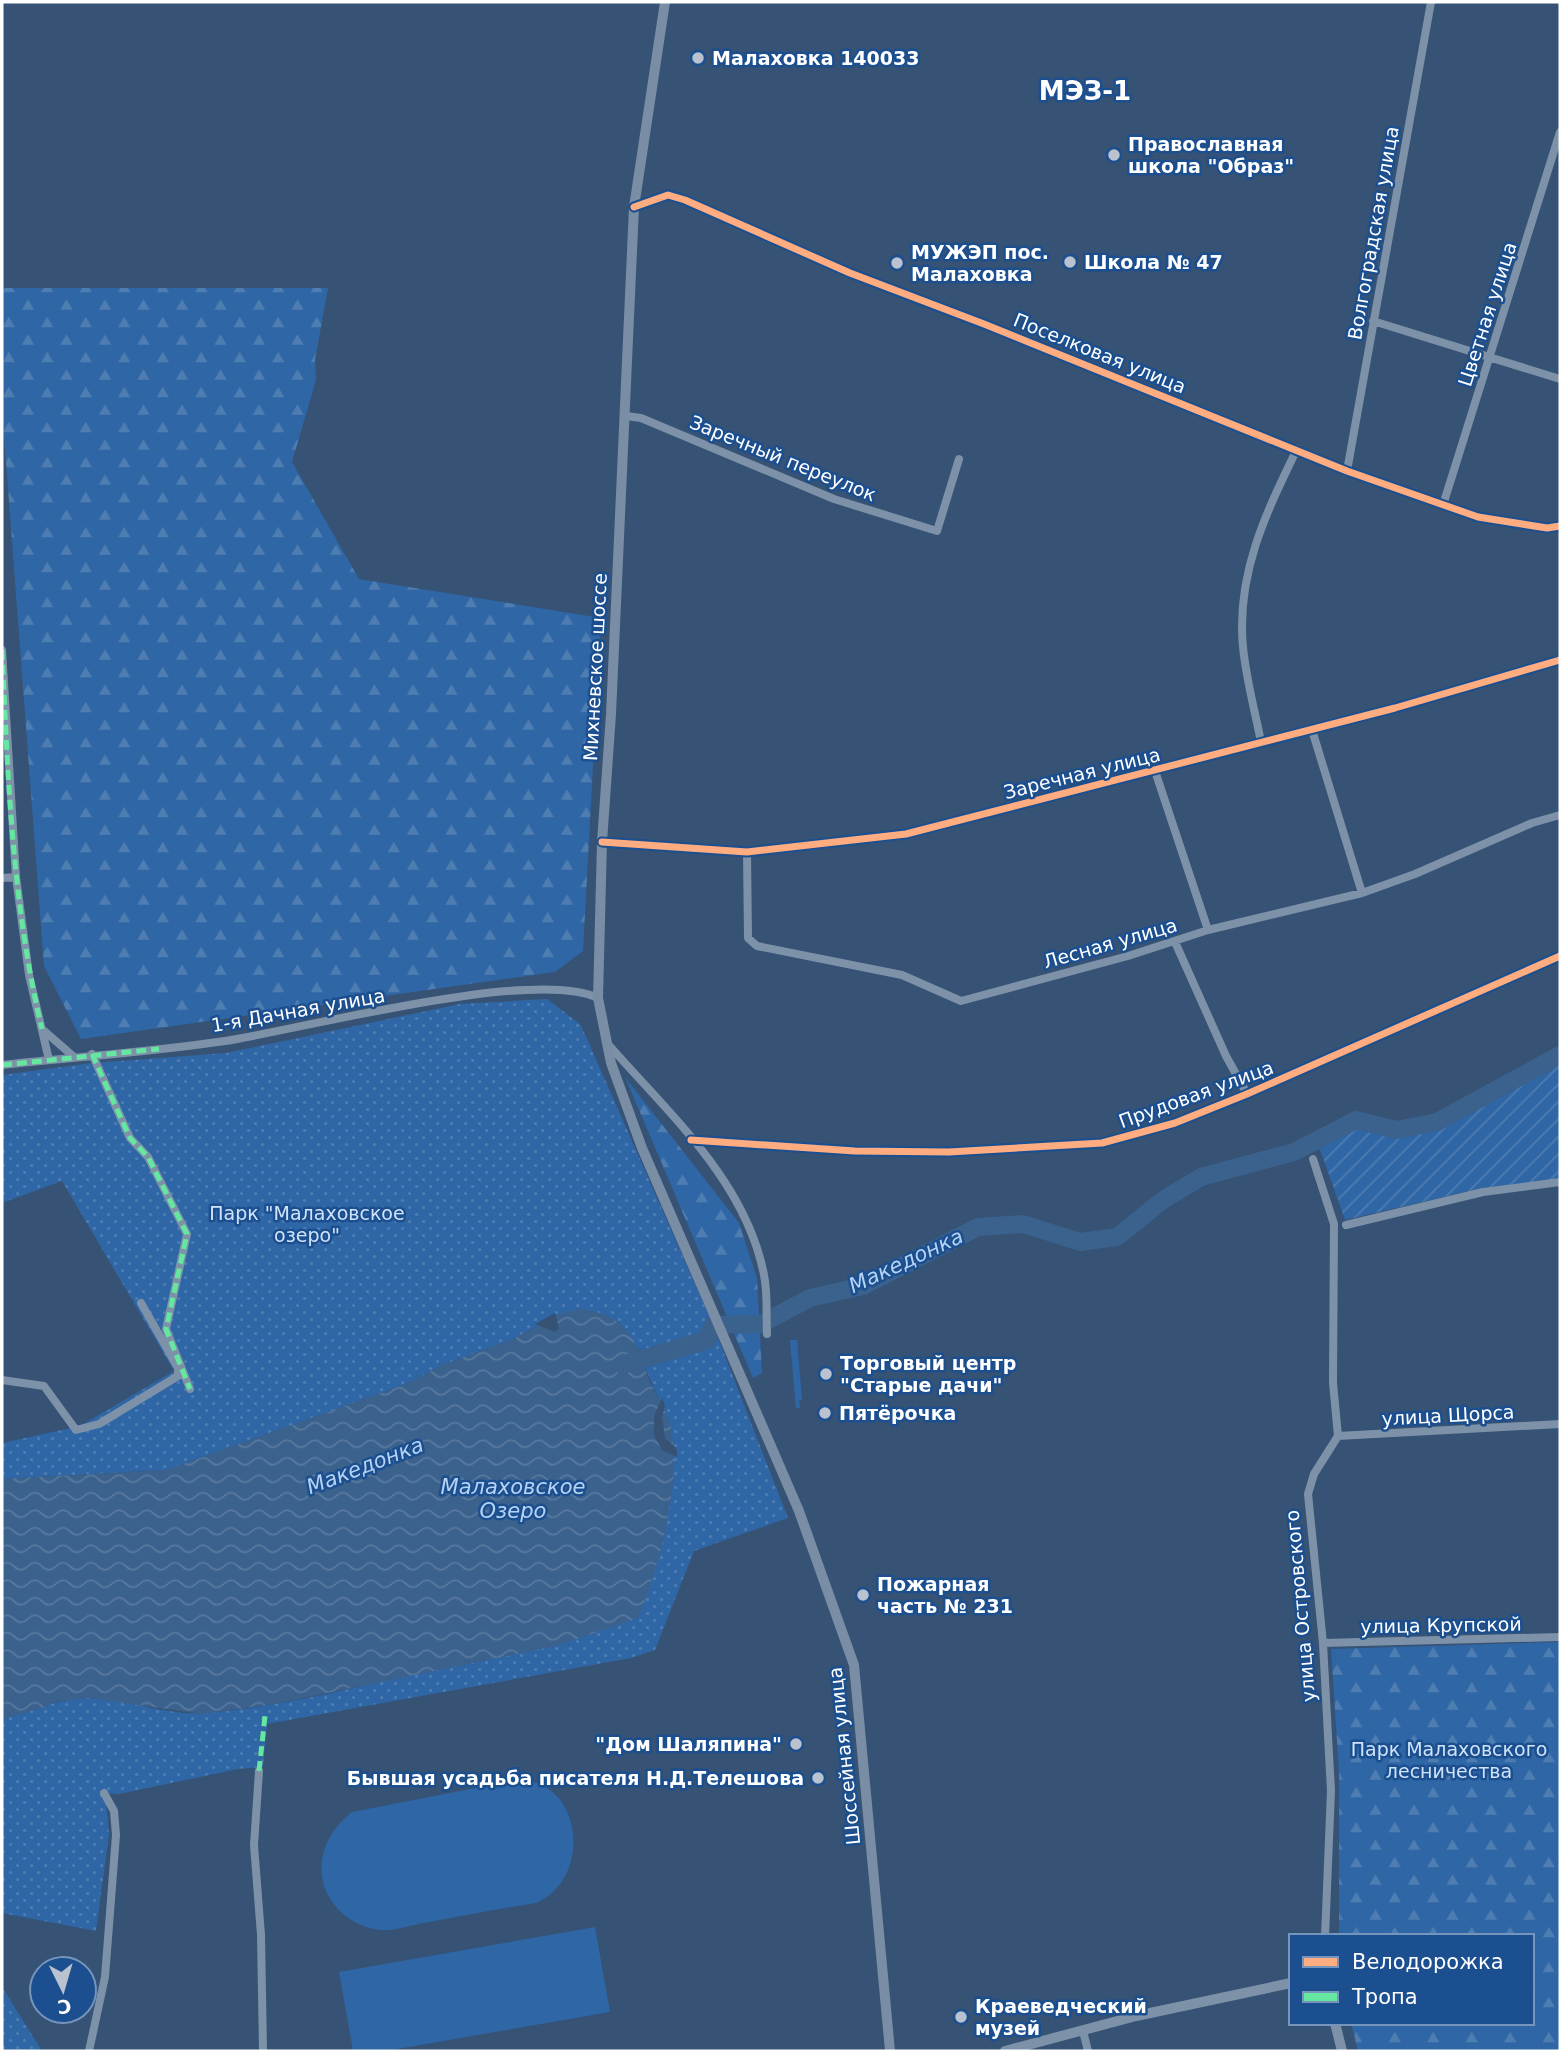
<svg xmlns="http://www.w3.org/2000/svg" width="1562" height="2053" font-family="'DejaVu Sans',sans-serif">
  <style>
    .grass { fill: url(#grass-tufts) }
    .forest { fill: url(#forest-firs) }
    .park { fill: url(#park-dots) }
    .garden { fill: url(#garden-furrows) }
    .pitch { fill: #2f66a5 }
    .water { fill: url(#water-waves) }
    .pier { fill: #365274 }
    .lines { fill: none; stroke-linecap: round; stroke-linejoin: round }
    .river { stroke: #3b618d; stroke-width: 18 }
    .minor { stroke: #7d92a8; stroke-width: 8 }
    .tertiary { stroke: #7d92a8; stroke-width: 10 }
    .secondary { stroke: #798da4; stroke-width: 10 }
    .quiet { stroke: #66e7a1; stroke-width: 5; stroke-dasharray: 10 5; stroke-linecap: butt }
    .cycleway-casing { stroke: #1b4f8f; stroke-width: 11 }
    .cycleway { stroke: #ffac80; stroke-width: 7 }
    .poi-dot { fill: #b9c2ce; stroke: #1b4f8f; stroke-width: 2.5 }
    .labels { text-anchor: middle; stroke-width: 5; stroke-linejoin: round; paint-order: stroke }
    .poi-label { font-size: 19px; font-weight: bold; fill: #fff; stroke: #1b4f8f; text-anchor: start }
    .street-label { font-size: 19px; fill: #fff; stroke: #1b4f8f }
    .park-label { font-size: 19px; fill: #cfe3fa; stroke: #1b4f8f }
    .water-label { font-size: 21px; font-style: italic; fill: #b5d3f5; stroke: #1b4f8f }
    .district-label { font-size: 26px; font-weight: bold; fill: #fff; stroke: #1b4f8f }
  </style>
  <defs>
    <pattern id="grass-tufts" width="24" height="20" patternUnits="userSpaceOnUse" patternTransform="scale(1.75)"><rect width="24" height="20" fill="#2f66a5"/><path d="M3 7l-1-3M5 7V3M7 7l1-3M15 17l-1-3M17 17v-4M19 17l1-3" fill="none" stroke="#4e7db2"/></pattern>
    <pattern id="forest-firs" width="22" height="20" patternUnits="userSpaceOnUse" patternTransform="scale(1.75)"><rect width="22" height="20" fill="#2f66a5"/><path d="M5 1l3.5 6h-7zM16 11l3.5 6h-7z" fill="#4e7db2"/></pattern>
    <pattern id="park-dots" width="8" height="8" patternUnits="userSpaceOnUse" patternTransform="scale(1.75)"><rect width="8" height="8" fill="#2f66a5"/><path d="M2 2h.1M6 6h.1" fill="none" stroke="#4e7db2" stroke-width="1.8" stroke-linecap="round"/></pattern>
    <pattern id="garden-furrows" width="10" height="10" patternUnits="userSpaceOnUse" patternTransform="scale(1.75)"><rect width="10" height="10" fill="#2f66a5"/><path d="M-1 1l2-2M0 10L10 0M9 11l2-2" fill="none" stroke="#4e7db2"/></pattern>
    <pattern id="water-waves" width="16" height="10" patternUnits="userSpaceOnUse" patternTransform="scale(1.75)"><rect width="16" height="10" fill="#3b618d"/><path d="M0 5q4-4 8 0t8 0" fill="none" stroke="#58799e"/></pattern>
  </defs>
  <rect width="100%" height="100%" fill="#365274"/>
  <path class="grass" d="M790 1340H797L802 1400 799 1401 800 1408H796Z"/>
  <path class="forest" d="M2 288H328L315 360 316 380 292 462 359 579 601 618 583 951 555 972 81 1039 44 966 2 409Z
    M625 1077 739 1223 757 1278 762 1373 753 1378Z
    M1560 1642V2051H1358L1351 2023H1532V1936H1339V1772L1331 1649Z"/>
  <path class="park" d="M547 999 580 1024 588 1041 713 1325 788 1518 694 1551 655 1650 631 1658 267 1724 263 1767 238 1769 119 1794 105 1793 109 1834 96 1931 2 1913V1719C31 1711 59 1698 89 1698 127 1699 167 1716 205 1713 324 1703 438 1662 556 1646L562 1642 670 1424 646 1370 643 1356 619 1322 560 1314 509 1341 445 1364 406 1384 167 1470 2 1479V1443L80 1426 174 1371 62 1181 2 1203V1075L92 1063 226 1053 460 1004Z
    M2 1987 42 2051H2Z"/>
  <path class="garden" d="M1560 1064V1179L1482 1188 1345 1220 1318 1144 1356 1124 1398 1133 1439 1126Z"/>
  <path class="pitch" d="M516 1780C584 1778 593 1879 536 1903 498 1909 461 1916 424 1923 411 1925 395 1931 382 1930 352 1928 326 1905 322 1877 319 1849 331 1829 352 1812Z
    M595 1927 610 2012 386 2051H353L339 1972Z"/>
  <path class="water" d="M578 1309C621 1312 634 1334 646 1371 652 1390 665 1406 670 1425 684 1474 658 1572 638 1618L556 1646 274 1704 202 1714 89 1698 54 1702 45 1707 2 1719V1479L167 1470 406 1384 445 1364 509 1341 560 1314Z"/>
  <path class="pier" d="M555 1313 559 1329 555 1332 535 1324Z
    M662 1398 665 1405 662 1417 665 1438 677 1449V1457L662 1450 654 1435V1416Z"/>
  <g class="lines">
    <path class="river" d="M622 1365 707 1340 713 1325 761 1324 810 1298 863 1286 978 1227 1023 1224 1080 1242 1117 1237 1163 1200 1201 1177 1294 1152 1356 1120 1397 1130 1437 1122 1560 1055"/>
    <path class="minor" d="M634 207 668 195 685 200 850 273 984 324 1347 471 1478 517 1547 528 1560 526
      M1373 321 1560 379
      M626 416 641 418 834 499 937 531 959 459
      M1347 471 1431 2
      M1443 505 1560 132
      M2 650 16 877 29 975 49 1060
      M1312 730 1362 893
      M1261 742C1255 711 1246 679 1243 647 1236 574 1266 513 1297 449
      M1155 771 1208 930
      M602 842 747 852 906 834 1395 708 1560 660
      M747 852 748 938 757 946 902 975 961 1001 1128 956 1208 930 1362 893 1415 874 1532 823 1560 815
      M2 878 16 877
      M1175 942 1226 1056 1247 1094
      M42 1029 74 1057
      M608 1044C668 1113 746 1181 764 1275 768 1294 766 1315 767 1334
      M92 1054 130 1138 148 1157 187 1234 166 1329 190 1389
      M2 1065C76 1057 151 1052 225 1041 303 1029 534 967 598 998
      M691 1140 855 1151 949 1152 1102 1143 1175 1123 1247 1094 1560 956
      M1313 1159 1334 1224 1333 1383 1338 1436 1314 1474 1308 1494 1323 1643 1331 1791 1325 1936
      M1346 1225 1483 1192 1560 1182
      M2 1380 44 1386 76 1430 99 1424 178 1376V1368L141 1303
      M1338 1436 1560 1424
      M1323 1643 1560 1637
      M259 1771 254 1845 261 1935 263 2051
      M1083 2031 1088 2051
      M89 2051 105 1977 116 1835 114 1811 104 1793"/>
    <path class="tertiary" d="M1335 2023 1342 2051
      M1005 2051 1136 2016 1291 1983"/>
    <path class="secondary" d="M665 2 634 207 611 714 602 842 598 998 611 1063 642 1148 799 1511 854 1665 890 2051"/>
    <path class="quiet" d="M2 650C8 777 12 905 42 1029
      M92 1054 130 1138 148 1157 187 1234 166 1329 190 1389
      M2 1065 159 1049
      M259 1771 265 1716"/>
    <defs>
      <path id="cycleway" d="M634 207 668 195 685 200 850 273 984 324 1347 471 1478 517 1547 528 1560 526
        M602 842 747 852 906 834 1395 708 1560 660
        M691 1140 855 1151 949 1152 1102 1143 1175 1123 1247 1094 1560 956"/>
    </defs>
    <use href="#cycleway" class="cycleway-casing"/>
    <use href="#cycleway" class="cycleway"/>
  </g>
  <g class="poi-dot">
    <circle cx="698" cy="58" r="7"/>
    <circle cx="1114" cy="155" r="7"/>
    <circle cx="1070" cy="262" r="7"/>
    <circle cx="897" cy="263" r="7"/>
    <circle cx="826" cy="1374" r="7"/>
    <circle cx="825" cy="1413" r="7"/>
    <circle cx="863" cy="1595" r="7"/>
    <circle cx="796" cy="1744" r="7"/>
    <circle cx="818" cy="1778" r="7"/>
    <circle cx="961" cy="2017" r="7"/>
  </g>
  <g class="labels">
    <g class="poi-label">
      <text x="712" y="65">Малаховка 140033</text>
      <text x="1128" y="151">Православная<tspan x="1128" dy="22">школа "Образ"</tspan></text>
      <text x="911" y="259">МУЖЭП пос.<tspan x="911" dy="22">Малаховка</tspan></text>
      <text x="1084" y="269">Школа № 47</text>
      <text x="840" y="1370">Торговый центр<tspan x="840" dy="22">"Старые дачи"</tspan></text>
      <text x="839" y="1420">Пятёрочка</text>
      <text x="877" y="1591">Пожарная<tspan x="877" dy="22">часть № 231</tspan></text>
      <text x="782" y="1751" text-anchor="end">"Дом Шаляпина"</text>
      <text x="804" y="1785" text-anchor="end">Бывшая усадьба писателя Н.Д.Телешова</text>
      <text x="975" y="2013">Краеведческий<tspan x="975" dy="22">музей</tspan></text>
    </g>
    <g class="street-label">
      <text transform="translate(1373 233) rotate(-80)" y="7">Волгоградская улица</text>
      <text transform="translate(1487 314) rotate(-72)" y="7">Цветная улица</text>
      <text transform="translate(1100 353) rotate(22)" y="7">Поселковая улица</text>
      <text transform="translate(783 458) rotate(22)" y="7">Заречный переулок</text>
      <text transform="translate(595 667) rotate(-87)" y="7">Михневское шоссе</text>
      <text transform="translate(1082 773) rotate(-14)" y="7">Заречная улица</text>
      <text transform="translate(1110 943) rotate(-16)" y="7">Лесная улица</text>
      <text transform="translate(298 1010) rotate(-10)" y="7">1-я Дачная улица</text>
      <text transform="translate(1196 1094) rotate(-20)" y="7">Прудовая улица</text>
      <text transform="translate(1448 1415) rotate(-3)" y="7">улица Щорса</text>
      <text transform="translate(1300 1606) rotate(-95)" y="7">улица Островского</text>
      <text transform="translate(1441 1625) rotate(-1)" y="7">улица Крупской</text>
      <text transform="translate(844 1756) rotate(-96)" y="7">Шоссейная улица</text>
    </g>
    <g class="park-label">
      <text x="307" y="1220">Парк "Малаховское<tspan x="307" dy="22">озеро"</tspan></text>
      <text x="1449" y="1756">Парк Малаховского<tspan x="1449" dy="22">лесничества</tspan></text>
    </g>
    <g class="water-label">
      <text transform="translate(906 1261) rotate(-25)" y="7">Македонка</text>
      <text transform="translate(365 1466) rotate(-21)" y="7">Македонка</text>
      <text x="513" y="1494">Малаховское<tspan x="513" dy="24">Озеро</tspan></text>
    </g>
    <g class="district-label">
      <text x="1085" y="100">МЭЗ-1</text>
    </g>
  </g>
  <rect width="1562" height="2053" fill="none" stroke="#ffffff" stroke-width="7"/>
  <rect x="1289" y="1934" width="245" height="91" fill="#1b4f8f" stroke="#7695bc" stroke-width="2"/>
  <rect x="1303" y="1957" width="35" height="10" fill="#ffac80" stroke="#7695bc" stroke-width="2"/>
  <text x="1352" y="1969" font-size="21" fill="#ffffff">Велодорожка</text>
  <rect x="1303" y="1992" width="35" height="10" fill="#66e7a1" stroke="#7695bc" stroke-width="2"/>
  <text x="1352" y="2004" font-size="21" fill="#ffffff">Тропа</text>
  <g transform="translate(63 1990) rotate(175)"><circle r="33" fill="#1b4f8f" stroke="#7695bc" stroke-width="2"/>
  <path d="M0-5L12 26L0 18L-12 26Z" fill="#b9c2ce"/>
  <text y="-10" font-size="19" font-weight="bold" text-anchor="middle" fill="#ffffff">С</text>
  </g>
</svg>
